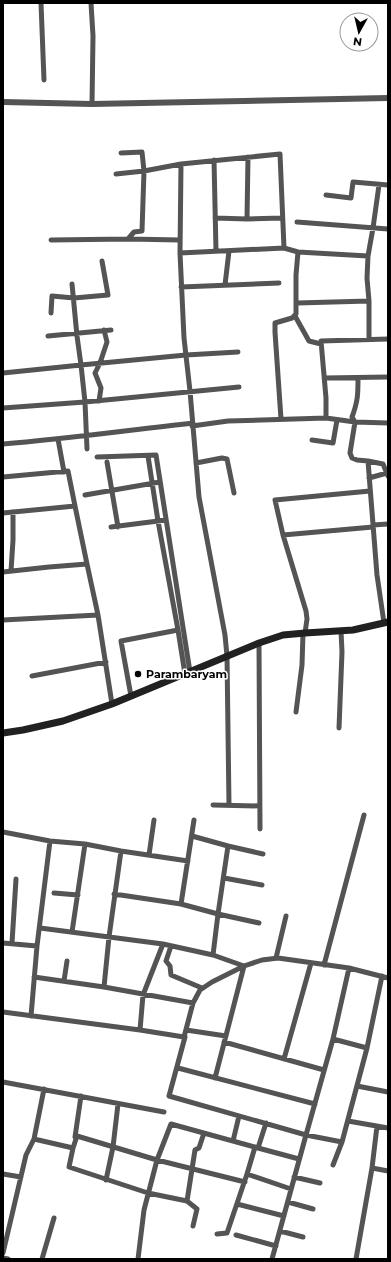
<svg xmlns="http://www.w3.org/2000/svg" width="391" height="1262" font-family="Montserrat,sans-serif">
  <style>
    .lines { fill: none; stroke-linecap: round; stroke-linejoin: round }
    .minor { stroke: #545454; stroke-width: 5 }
    .tertiary { stroke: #545454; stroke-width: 6 }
    .secondary { stroke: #212121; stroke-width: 7 }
    .poi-dot { fill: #000; stroke: #fff; stroke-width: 1.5 }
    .labels { text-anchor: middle; stroke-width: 3; stroke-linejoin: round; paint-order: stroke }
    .poi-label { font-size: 11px; font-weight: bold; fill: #000; stroke: #fff; text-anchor: start }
  </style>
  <rect width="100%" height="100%" fill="#fff"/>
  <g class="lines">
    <path class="minor" d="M41 3 44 80
      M91 3 93 36 92 104
      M214 160 216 251
      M181 164 180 253 184 338 190 391 199 497 225 635 227 656 229 805
      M116 174 144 171 142 152 121 153
      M326 195 351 198 353 182 388 185
      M215 218 247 219 248 157
      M247 219 282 218
      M297 222 388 229
      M128 239 180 240
      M51 240 128 239 134 232 142 231 144 171 181 164 280 154 284 248
      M180 253 284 248 298 252 368 256
      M225 285 229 251
      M181 287 279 283
      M297 303 369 301
      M51 313 52 296 74 298 108 295 102 261
      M295 316 309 341 321 344
      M48 336 111 330
      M369 339V301L367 278 368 256 373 228 379 185
      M238 352 186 355 81 365 85 402 239 387
      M3 373 81 365 77 336 72 284
      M324 378 388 377
      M358 378C358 394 358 401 352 417L355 422 350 453 352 458 357 460 368 461 377 575 384 623
      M99 401 101 388 95 373 100 363 107 342 104 330
      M3 408 85 402 87 449
      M326 418 355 422 388 423
      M281 419 275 332V323L292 318 296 314V275L298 252
      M192 426 228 421 326 418V398L321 341 388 339
      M58 439 64 472
      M312 440 333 443 337 420
      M3 444C66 439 129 430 193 423
      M97 457 156 455 190 672
      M368 461 383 464 388 476
      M107 462 118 527
      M196 463 222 458 227 459 234 493
      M3 477 68 471 75 506
      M369 478 387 473
      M85 495 160 482
      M3 513 75 506 87 564
      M373 525 388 524
      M111 527 166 520
      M283 535 373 527
      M11 571 13 540V512
      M3 572 49 567 87 564 98 615 112 704
      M3 620 98 615
      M178 630 185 674
      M305 633 307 619 306 611 283 535 275 500 370 491
      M259 643 260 829
      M32 676 106 662
      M131 696 121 641 178 630 158 521 148 456
      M296 712 302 665 303 633
      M339 728 342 652 341 631
      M213 805 260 806
      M194 820 181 904 218 914 213 955 244 966 215 1078
      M3 832 50 841 85 844 121 851 188 861
      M192 836 228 846 263 854
      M228 846 218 914 259 923
      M121 851 109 937 104 987 193 1003
      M149 855 154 820
      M224 878 262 885
      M54 893 78 895
      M114 894 181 904
      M40 928 163 944 213 955
      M72 932 85 844
      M3 943 37 946
      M12 943 16 879
      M171 946 166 961 170 966 171 975 202 988
      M276 958 286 916
      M324 965 364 815
      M34 977 104 987
      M64 981 67 961
      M3 1012 140 1030 184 1037 193 1003 200 990 212 982 244 966 262 960 278 958 349 968
      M31 1016 37 946 50 841
      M140 1030 143 995 163 944
      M186 1030 226 1036
      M185 1037 169 1096 306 1135 333 1039 349 968 388 978
      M333 1039 367 1048
      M224 1042 324 1070
      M284 1059 311 963
      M178 1068 315 1104
      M3 1082 164 1112
      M357 1086 388 1092
      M348 1121 388 1128
      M377 1126 372 1168 388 1171
      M75 1137 81 1096
      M34 1139 44 1089
      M233 1141 239 1116
      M255 1147 247 1174 291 1189
      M73 1148 69 1167 148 1193 187 1201 197 1209 193 1226
      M258 1148 299 1159
      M333 1165 342 1142
      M3 1174 21 1177
      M294 1177 320 1183
      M106 1180 113 1147 118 1104
      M187 1201 195 1150 199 1148 204 1133
      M288 1202 313 1209
      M237 1204 284 1216
      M280 1231 303 1237
      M217 1234 227 1233 247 1174
      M236 1235 276 1246
      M3 1253 26 1155 34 1139 73 1148 77 1136 157 1160 171 1124 258 1148 266 1123
      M3 1258 8 1259
      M42 1259 54 1218
      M138 1259 144 1210 157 1160 245 1182
      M272 1259 306 1135 342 1142 367 1048 382 976
      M356 1259 372 1168"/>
    <path class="tertiary" d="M3 102 92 104 388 98"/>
    <path class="secondary" d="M3 733 23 730 63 721 112 704 259 643 283 635 305 633 353 630 388 622"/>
  </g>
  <circle class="poi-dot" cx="138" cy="674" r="4"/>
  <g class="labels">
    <g class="poi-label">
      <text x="146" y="678">Parambaryam</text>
    </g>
  </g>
  <rect width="391" height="1262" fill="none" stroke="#000000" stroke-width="8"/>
  <g transform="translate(359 32) rotate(188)"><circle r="19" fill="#ffffff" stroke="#999999"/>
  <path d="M0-3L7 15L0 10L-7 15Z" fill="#000000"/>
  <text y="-6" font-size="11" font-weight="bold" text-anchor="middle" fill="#000000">N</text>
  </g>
</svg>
